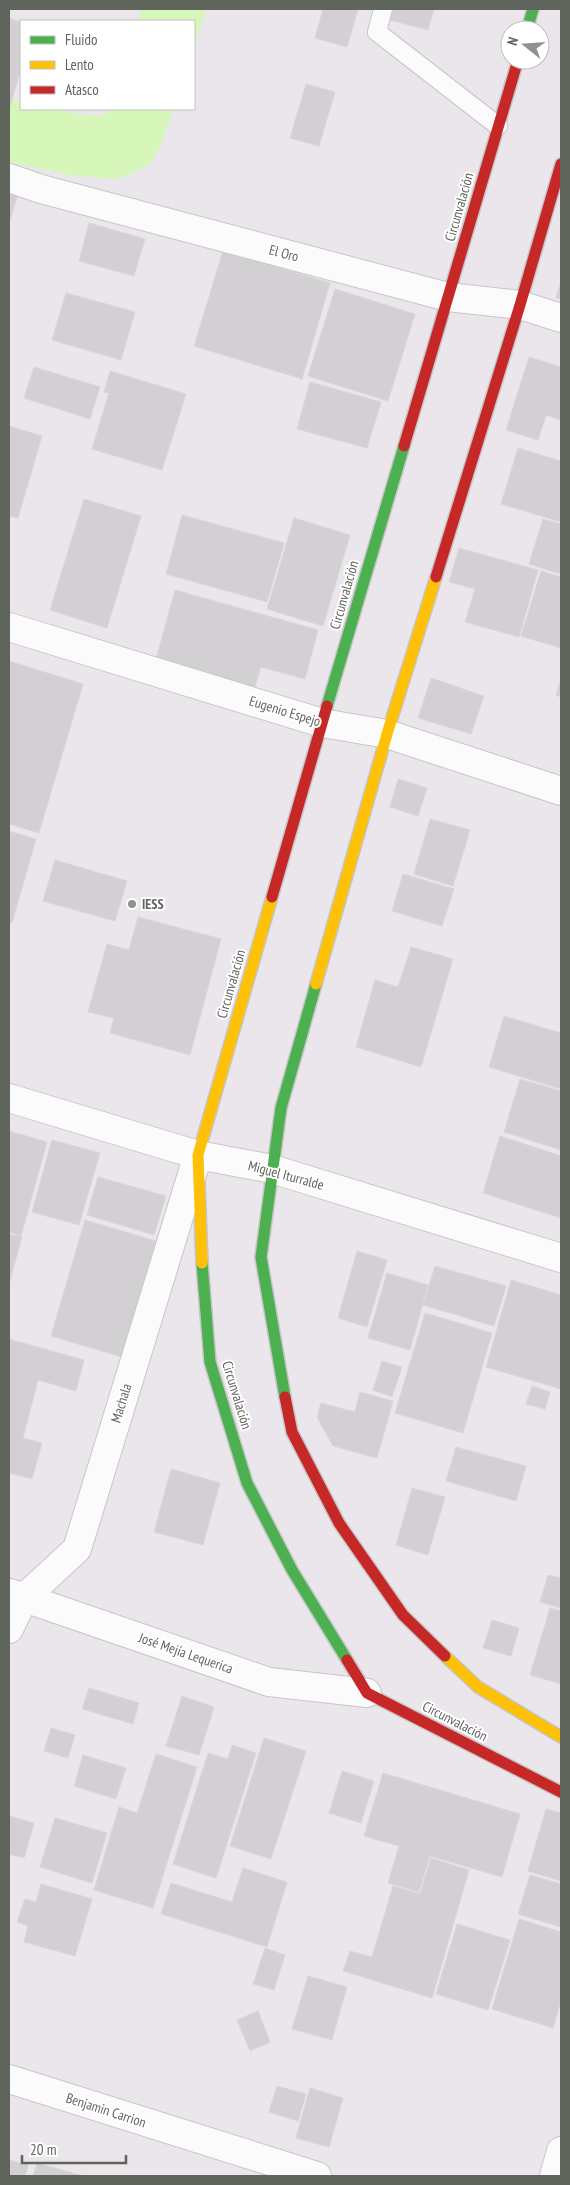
<svg xmlns="http://www.w3.org/2000/svg" width="570" height="2185" font-family="'PT Sans Narrow',sans-serif">
  <style>
    .lines { fill: none; stroke-linecap: round; stroke-linejoin: round }
    .river { stroke: #d7f6ba; stroke-width: 62 }
    .building { fill: #d3d0d4; stroke: #dad5db }
    .lane-casing { stroke: #c7c6c6; stroke-width: 20 }
    .street-casing { stroke: #c7c6c6; stroke-width: 30 }
    .fast-casing { stroke: #c6c6c6; stroke-width: 14 }
    .slow-casing { stroke: #c6c6c6; stroke-width: 14 }
    .jam-casing { stroke: #c6c6c6; stroke-width: 14 }
    .lane { stroke: #fcfbfc; stroke-width: 18 }
    .street { stroke: #fcfbfc; stroke-width: 28 }
    .fast { stroke: #4caf50; stroke-width: 11 }
    .slow { stroke: #ffc107; stroke-width: 11 }
    .jam { stroke: #c62828; stroke-width: 11 }
    .poi-dot { fill: #90928e; stroke: #fff; stroke-width: 2 }
    .labels { text-anchor: middle; stroke-width: 4; stroke-linejoin: round; paint-order: stroke }
    .street-label { font-size: 14px; fill: #5f645c; stroke: #fff }
    .poi-label { font-size: 14px; font-weight: bold; fill: #5f645c; stroke: #fff; text-anchor: start }
  </style>
  <rect width="100%" height="100%" fill="#ebe6ec"/>
  <g class="lines">
    <path class="river" d="M170 21 174 9
      M9 130 71 144 113 148 129 140 141 109"/>
  </g>
  <path class="building" d="M323 9H358L347 47 315 38Z
    M393 9H434L428 30 390 20Z
    M9 18 21 22V69L9 110Z
    M306 84 335 92 319 146 290 138Z
    M9 191 18 194 9 224Z
    M89 223 145 239 134 276 79 261Z
    M223 251 330 283 302 379 194 346Z
    M561 281V299L556 298Z
    M335 289 415 314 388 401 308 376Z
    M66 293 135 312 121 360 52 340Z
    M529 357 561 367V420L546 415 538 440 506 430Z
    M34 367 100 387 90 419 24 398Z
    M110 371 186 394 162 470 92 449 109 393 104 392Z
    M310 382 381 402 367 448 297 429Z
    M9 426 42 436 18 518 9 516Z
    M518 448 561 461V522L501 504Z
    M84 499 141 516 107 628 50 610Z
    M182 515 284 543 267 602 166 574Z
    M294 518 350 535 323 626 267 609Z
    M543 519 561 524V574L529 564Z
    M459 548 538 570 519 637 465 622 475 589 449 582Z
    M541 571 561 577V648L521 636Z
    M175 590 318 630 305 679 261 667 254 690 155 663Z
    M9 661 83 684 39 833 9 824Z
    M431 678 484 696 471 734 418 718Z
    M561 679V697L556 695Z
    M398 779 427 788 418 816 390 807Z
    M430 819 470 830 453 886 414 874Z
    M9 831 36 839 12 923 9 922Z
    M55 860 127 881 115 921 43 901Z
    M403 874 454 889 442 926 392 911Z
    M138 917 221 939 190 1055 110 1033 114 1018 88 1012 107 944 129 950Z
    M411 947 453 959 421 1067 356 1047 375 980 398 987Z
    M504 1016 561 1033V1089L489 1067Z
    M520 1079 561 1091V1150L504 1132Z
    M9 1131 47 1142 21 1236 9 1232Z
    M500 1136 561 1156V1218L483 1193Z
    M52 1140 100 1153 79 1225 32 1212Z
    M98 1177 166 1196 154 1235 87 1215Z
    M85 1220 156 1241 122 1357 51 1336Z
    M9 1234 22 1237 9 1284Z
    M357 1251 387 1260 367 1327 338 1318Z
    M435 1266 506 1286 494 1326 423 1305Z
    M387 1273 428 1285 410 1350 368 1338Z
    M511 1280 561 1295V1389L486 1367Z
    M425 1313 492 1333 463 1433 395 1413Z
    M9 1339 84 1360 76 1391 38 1380 23 1438 42 1443 32 1479 9 1473Z
    M382 1361 402 1367 392 1397 373 1390Z
    M532 1386 550 1392 545 1409 526 1404Z
    M360 1392 393 1401 377 1458 333 1446 317 1417 321 1403 355 1412Z
    M456 1447 526 1466 516 1501 446 1481Z
    M171 1469 220 1483 203 1545 154 1532Z
    M412 1488 445 1497 428 1555 396 1545Z
    M548 1575 561 1578V1608L540 1602Z
    M550 1608 561 1611V1684L530 1675Z
    M492 1620 519 1628 511 1656 483 1648Z
    M89 1688 139 1703 133 1724 82 1709Z
    M182 1696 214 1707 199 1755 166 1746Z
    M51 1728 75 1735 68 1758 44 1751Z
    M264 1738 306 1751 271 1859 230 1846Z
    M232 1745 256 1753 216 1878 173 1864 208 1753 228 1759Z
    M156 1754 197 1767 153 1908 94 1890 119 1807 137 1813Z
    M83 1755 126 1768 116 1799 74 1786Z
    M342 1771 374 1781 361 1823 329 1813Z
    M383 1773 520 1814 502 1877 430 1856 419 1892 388 1883 399 1846 364 1836Z
    M546 1809 561 1813V1881L528 1871Z
    M9 1816 34 1823 24 1858 9 1854Z
    M55 1818 107 1833 92 1883 40 1867Z
    M431 1858 469 1870 432 1998 343 1971 350 1951 372 1957 393 1886 420 1894Z
    M243 1868 287 1882 267 1947 161 1914 171 1883 232 1902Z
    M530 1875 561 1884V1927L518 1914Z
    M41 1884 92 1899 75 1956 24 1942 28 1926 17 1922 25 1899 36 1902Z
    M519 1919 561 1932V2001L553 2028 492 2009Z
    M457 1924 510 1940 488 2010 436 1994Z
    M265 1948 285 1955 274 1990 253 1984Z
    M308 1976 347 1987 332 2040 292 2029Z
    M258 2011 270 2042 250 2051 237 2020Z
    M277 2086 306 2094 298 2121 269 2112Z
    M310 2088 343 2098 329 2147 296 2138Z
    M9 2160 28 2165 25 2176H9Z
    M37 2163 83 2176H33Z"/>
  <g class="lines">
    <defs>
      <path id="lane" d="M383 9 377 32 498 126"/>
      <path id="street" d="M9 178 41 189 448 297 520 305 561 318
        M9 627 322 723 387 734 561 791
        M9 1098 198 1155 272 1169 561 1258
        M10 1593 269 1682 367 1693
        M9 1629 24 1598 77 1549 197 1158
        M9 2079 317 2176
        M554 2176 561 2151"/>
      <path id="fast" d="M527 30 533 9
        M327 706 404 446
        M202 1263 210 1362 247 1483 292 1570 347 1660
        M285 1397 261 1257 281 1108 316 984"/>
      <path id="slow" d="M316 984 387 734 436 577
        M202 1263 198 1155 272 897
        M445 1656 478 1687 561 1737"/>
      <path id="jam" d="M404 446 518 60
        M436 577 520 305 561 164
        M272 897 327 706
        M285 1397 292 1432 339 1523 403 1615 445 1656
        M347 1660 367 1693 561 1792"/>
    </defs>
    <use href="#lane" class="lane-casing"/>
    <use href="#street" class="street-casing"/>
    <use href="#fast" class="fast-casing"/>
    <use href="#slow" class="slow-casing"/>
    <use href="#jam" class="jam-casing"/>
    <use href="#lane" class="lane"/>
    <use href="#street" class="street"/>
    <use href="#fast" class="fast"/>
    <use href="#slow" class="slow"/>
    <use href="#jam" class="jam"/>
  </g>
  <circle class="poi-dot" cx="132" cy="904" r="5"/>
  <g class="labels">
    <g class="street-label">
      <text transform="translate(459 207) rotate(-74)" y="5">Circunvalación</text>
      <text transform="translate(284 253) rotate(15)" y="5">El Oro</text>
      <text transform="translate(344 595) rotate(-74)" y="5">Circunvalación</text>
      <text transform="translate(285 711) rotate(17)" y="5">Eugenio Espejo</text>
      <text transform="translate(231 984) rotate(-74)" y="5">Circunvalación</text>
      <text transform="translate(286 1175) rotate(15)" y="5">Miguel Iturralde</text>
      <text transform="translate(237 1395) rotate(73)" y="5">Circunvalación</text>
      <text transform="translate(121 1403) rotate(-73)" y="5">Machala</text>
      <text transform="translate(186 1653) rotate(19)" y="5">José Mejía Lequerica</text>
      <text transform="translate(455 1721) rotate(27)" y="5">Circunvalación</text>
      <text transform="translate(106 2110) rotate(18)" y="5">Benjamin Carrion</text>
    </g>
    <g class="poi-label">
      <text x="142" y="909">IESS</text>
    </g>
  </g>
  <rect width="570" height="2185" fill="none" stroke="#5f645c" stroke-width="20"/>
  <rect x="20" y="20" width="175" height="90" fill="#ffffff" stroke="#bfc1be"/>
  <rect x="30" y="36" width="25" height="8" fill="#4caf50" stroke="#bfc1be"/>
  <text x="65" y="45" font-size="15" fill="#5f645c">Fluido</text>
  <rect x="30" y="61" width="25" height="8" fill="#ffc107" stroke="#bfc1be"/>
  <text x="65" y="70" font-size="15" fill="#5f645c">Lento</text>
  <rect x="30" y="86" width="25" height="8" fill="#c62828" stroke="#bfc1be"/>
  <text x="65" y="95" font-size="15" fill="#5f645c">Atasco</text>
  <g transform="translate(525 45) rotate(287)"><circle r="24" fill="#ffffff" stroke="#bfc1be"/>
  <path d="M0-4L9 19L0 12L-9 19Z" fill="#90928e"/>
  <text y="-8" font-size="14" font-weight="bold" text-anchor="middle" fill="#5f645c">N</text>
  </g>
  <path d="M22 2155v8h104v-8" fill="none" stroke="#5f645c" stroke-width="2.5"/>
  <text x="30" y="2155" font-size="15" fill="#5f645c" stroke="#ffffff" stroke-width="4" paint-order="stroke">20 m</text>
</svg>
